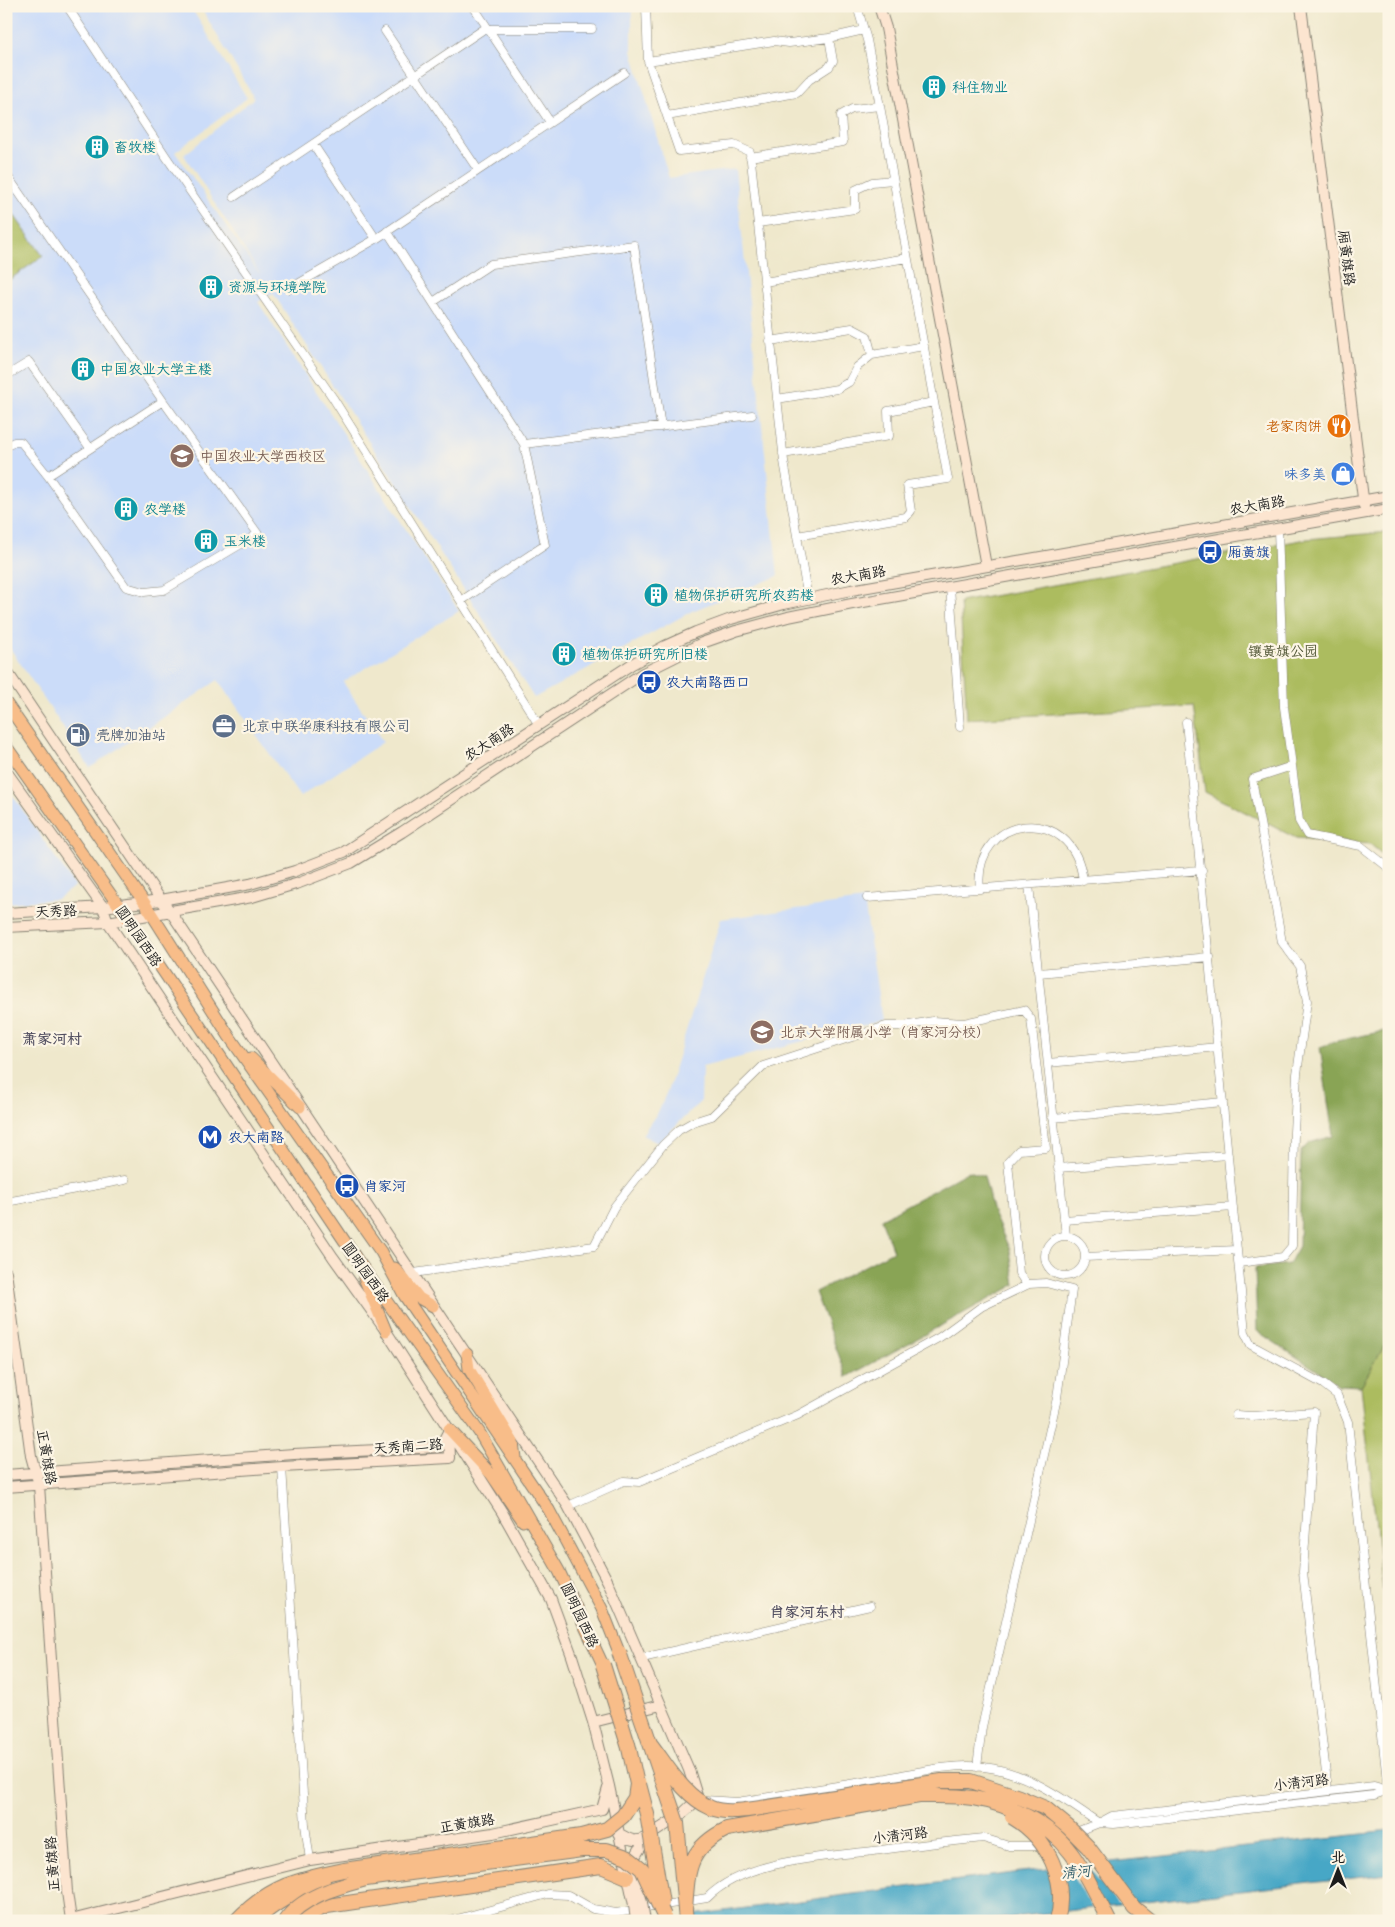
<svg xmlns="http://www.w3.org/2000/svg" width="1395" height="1927" font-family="'Playpen Sans','LXGW WenKai TC',sans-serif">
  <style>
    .built { fill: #cbdcf9 }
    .green { fill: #acbc5e; stroke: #646c3d }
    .forest { fill: #89a455; stroke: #526038 }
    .water { fill: #46a7c6; stroke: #316271 }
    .pier { fill: #efe8cc }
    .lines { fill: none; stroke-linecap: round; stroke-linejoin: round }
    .street-casing { stroke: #868274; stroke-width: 9 }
    .secondary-casing { stroke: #868274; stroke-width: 12 }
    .primary-casing { stroke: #868274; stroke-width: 13 }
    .highway-casing { stroke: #868274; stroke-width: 16 }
    .street { stroke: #fff; stroke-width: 8 }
    .secondary { stroke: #fce5d0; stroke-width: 10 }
    .primary { stroke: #f8bd89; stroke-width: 11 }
    .highway { stroke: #f8bd89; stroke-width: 14 }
    .secondary-bridge-casing { stroke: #868274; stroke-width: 12; stroke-linecap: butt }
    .highway-bridge-casing { stroke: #868274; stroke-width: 16; stroke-linecap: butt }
    .secondary-bridge { stroke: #fce5d0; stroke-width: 10 }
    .highway-bridge { stroke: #f8bd89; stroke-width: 14 }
    .labels { text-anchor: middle; stroke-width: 4.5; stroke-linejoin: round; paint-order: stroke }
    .culture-label { font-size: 14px; fill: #0d838f; stroke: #fcf5e5; text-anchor: start }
    .street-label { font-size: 14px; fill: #1c1c1c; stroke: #fcf5e5 }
    .food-label { font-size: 14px; fill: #c56008; stroke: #fcf5e5; text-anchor: end }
    .education-label { font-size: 14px; fill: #785e54; stroke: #fcf5e5; text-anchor: start }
    .shop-label { font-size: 14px; fill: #366cbe; stroke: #fcf5e5; text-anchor: end }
    .transit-label { font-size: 14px; fill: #164399; stroke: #fcf5e5; text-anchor: start }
    .park-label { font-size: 14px; fill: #4e5433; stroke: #fcf5e5 }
    .service-label { font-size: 14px; fill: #4e5e75; stroke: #fcf5e5; text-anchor: start }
    .neighbourhood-label { font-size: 15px; font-weight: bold; fill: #514e60; stroke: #fcf5e5 }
    .water-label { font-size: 15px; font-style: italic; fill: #2f5b68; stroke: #fcf5e5 }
  </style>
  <rect width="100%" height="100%" fill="#fcf5e5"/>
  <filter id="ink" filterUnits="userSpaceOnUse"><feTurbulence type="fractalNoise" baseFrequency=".02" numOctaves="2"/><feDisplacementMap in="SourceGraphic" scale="10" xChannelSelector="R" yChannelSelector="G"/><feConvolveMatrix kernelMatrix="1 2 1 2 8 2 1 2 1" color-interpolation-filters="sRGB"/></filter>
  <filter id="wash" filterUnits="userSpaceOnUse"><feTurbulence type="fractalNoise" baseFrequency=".0096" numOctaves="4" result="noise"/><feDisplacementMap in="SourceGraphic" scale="20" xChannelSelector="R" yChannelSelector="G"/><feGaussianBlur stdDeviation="1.12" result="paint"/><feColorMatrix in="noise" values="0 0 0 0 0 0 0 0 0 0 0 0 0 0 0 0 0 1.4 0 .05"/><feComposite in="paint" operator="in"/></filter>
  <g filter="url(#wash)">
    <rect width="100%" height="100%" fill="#efe8cc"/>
    <path class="built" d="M6 6H190L247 98 175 152 263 279 184 155 254 98 200 6H632V51L669 178 735 169 778 576 692 611 534 698 273 293 258 302 459 611 343 682 383 742 300 797 218 680 90 768 6 642Z
      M6 786 75 886 57 899 6 903Z
      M864 900 882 1021 702 1067 701 1101 658 1143 642 1135 658 1112 668 1089 721 919Z"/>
    <path class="green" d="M6 204 43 256 6 282Z
      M1389 532V860L1370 844 1296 838 1205 792 1194 706 967 719 960 602 1307 539Z
      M1389 1338V1645L1361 1386Z"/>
    <path class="forest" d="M1389 1030V1338L1361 1386 1339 1385 1257 1331 1255 1268 1289 1264 1299 1246 1301 1151 1309 1143 1333 1136 1320 1047 1337 1041Z
      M969 1171 984 1176 993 1213 1010 1250 1015 1285 847 1377 815 1292 893 1251 881 1219Z"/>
    <path class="water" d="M1389 1831V1874L979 1921H647L1021 1872Z"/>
    <path class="pier" d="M1097 1861 1133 1905 1122 1907 1084 1862Z
      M1076 1863 1105 1908 1094 1910 1065 1864Z
      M695 1911 696 1921H644L646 1918Z"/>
  </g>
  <g filter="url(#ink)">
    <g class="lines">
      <defs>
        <path id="street" d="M67 6 165 155 333 398 539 725
          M473 6 550 122
          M646 6 648 61 679 151 734 145 750 152 784 461 808 599
          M385 31 478 170
          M648 61 774 41 789 43 829 38
          M667 116 797 93 809 80 829 67 833 61 829 38 864 30
          M313 144 376 239
          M750 157 843 142 841 115 852 109 880 106
          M6 174 163 401
          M234 197 484 29H592
          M758 223 855 209V190L872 182 893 180
          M387 231 524 444 545 545 461 601
          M764 282 907 258
          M289 289 376 239 624 73
          M433 302 491 264 634 245 661 427
          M770 341 852 328 867 336 872 355 924 346
          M6 376 29 362 90 448
          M777 399 837 389 849 382 857 367 872 355
          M524 444 752 415
          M6 447 14 442H21L48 476 163 401 258 534 164 590 144 592 126 587 48 476
          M783 454 889 436 888 411 934 402
          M797 536 906 517 911 511 907 485 948 479 880 106 867 40 857 6
          M950 587 960 727
          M1186 722 1245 1333 1251 1345 1323 1384 1337 1395 1348 1422 1388 1790
          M1292 766 1299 821 1307 835 1361 846 1389 868
          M1029 885 1066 1236
          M980 889C971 814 1074 800 1083 881
          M867 898 1202 870
          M1039 973 1210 957
          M1048 1063 1218 1047
          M1053 1118 1223 1102
          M1058 1168 1228 1155
          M6 1202 125 1180
          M1064 1220 1233 1207
          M1045 1256a20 20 0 1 1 40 0a20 20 0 1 1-40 0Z
          M1085 1257 1237 1250
          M1239 1263 1283 1257 1292 1246 1294 1132 1297 1074 1307 1001 1300 966 1282 942 1252 779 1292 766 1284 707 1278 529
          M414 1273 594 1246 614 1207 663 1145 679 1130 693 1122 712 1116 763 1066 886 1026H903L933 1021 964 1023 1024 1010 1031 1019 1046 1148 1019 1150 1008 1162 1019 1273 1027 1285
          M1236 1415 1252 1416 1314 1412 1303 1572 1328 1791
          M282 1467 305 1825 310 1860
          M568 1506 624 1481 639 1482 798 1415 940 1337 981 1307 1029 1284 1046 1283 1072 1290 1057 1398 982 1727 977 1767
          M642 1658 870 1606
          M705 1800 737 1802C787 1794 837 1786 887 1778 918 1772 952 1763 984 1767 1027 1772 1065 1800 1099 1823
          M1099 1823 1114 1824 1374 1795 1389 1790
          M1071 1834 1099 1823 1112 1816 1374 1786 1388 1790
          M450 1921 548 1894 568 1895 593 1909 616 1913 707 1898C744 1860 822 1857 873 1851 909 1846 946 1842 983 1838L1009 1846H1037L1061 1838"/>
        <path id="secondary" d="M879 6 886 28 986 566
          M1301 6 1364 506
          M6 670 161 900 170 911 568 1506 608 1582 689 1770 698 1799 681 1815 647 1837 633 1860 642 1903
          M6 771 103 907 108 922 333 1257 386 1331 502 1512 551 1599 572 1656 593 1722 609 1786 634 1905
          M6 913 103 907 161 900 250 884 295 871 344 852 632 664 665 646 696 632 731 619 784 604 851 590 1389 496
          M6 927 108 922 252 897 299 883 351 863 402 832 643 673 673 658 702 643 736 631 788 617 852 604 1389 509
          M6 1272 31 1456 39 1485 67 1892 71 1920 310 1860 493 1833 602 1809 608 1788
          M6 1475 294 1454 440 1447 449 1430
          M6 1487 282 1467 450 1458 449 1429
          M593 1722 661 1705
          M618 1833C630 1840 635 1843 647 1837"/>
        <path id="primary" d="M6 703 144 902 229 1036 381 1252 404 1295 549 1510 602 1609 619 1652
          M6 746 128 919 356 1258 479 1432 559 1571 603 1665
          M251 1058 300 1107
          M395 1268 419 1298 433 1306
          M364 1278 386 1331
          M467 1354 469 1369 513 1442 515 1458
          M449 1429 491 1474 523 1521"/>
        <path id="highway" d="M236 1921C269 1886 299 1879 344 1870
          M255 1921C275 1902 298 1891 323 1880
          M294 1921 327 1906 601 1866 627 1877"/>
      </defs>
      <use href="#street" class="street-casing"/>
      <use href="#secondary" class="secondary-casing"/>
      <use href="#primary" class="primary-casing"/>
      <use href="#highway" class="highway-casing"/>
      <use href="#street" class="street"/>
      <use href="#secondary" class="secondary"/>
      <use href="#primary" class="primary"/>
      <use href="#highway" class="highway"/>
      <defs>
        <path id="secondary-bridge" d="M642 1903 645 1921
          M634 1905 636 1921"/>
        <path id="highway-bridge" d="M619 1652 677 1823 686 1921
          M603 1665 630 1751
          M649 1742C667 1765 683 1796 711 1808 724 1813 740 1811 754 1809L942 1781H971L1019 1797 1045 1808 1068 1827 1088 1847 1134 1908 1150 1921
          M639 1784 647 1814 662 1903
          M1012 1817C1048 1838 1068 1881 1057 1921
          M344 1870 581 1836 607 1829 623 1816 635 1798 637 1784 628 1744
          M685 1910C688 1870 687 1849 727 1829L919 1796C937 1796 955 1795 973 1798 1009 1804 1049 1823 1071 1853 1087 1874 1097 1898 1109 1921
          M285 1921C302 1896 338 1887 366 1879L582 1850H607L627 1857 642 1869 664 1916"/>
      </defs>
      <use href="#secondary-bridge" class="secondary-bridge-casing"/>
      <use href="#highway-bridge" class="highway-bridge-casing"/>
      <use href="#secondary-bridge" class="secondary-bridge"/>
      <use href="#highway-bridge" class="highway-bridge"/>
    </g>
  </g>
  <defs>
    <symbol id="building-disc" viewBox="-11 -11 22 22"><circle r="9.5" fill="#0f9aa8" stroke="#fcf5e5"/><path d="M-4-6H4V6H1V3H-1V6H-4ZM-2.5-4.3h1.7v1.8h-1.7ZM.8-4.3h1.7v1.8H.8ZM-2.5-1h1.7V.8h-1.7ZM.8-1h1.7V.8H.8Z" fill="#fff"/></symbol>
    <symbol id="restaurant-disc" viewBox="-11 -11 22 22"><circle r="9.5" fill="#e8710a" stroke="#fcf5e5"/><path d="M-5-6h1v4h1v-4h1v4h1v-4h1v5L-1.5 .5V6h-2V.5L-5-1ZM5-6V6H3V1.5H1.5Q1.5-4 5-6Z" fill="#fff"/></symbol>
    <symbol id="university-disc" viewBox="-11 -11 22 22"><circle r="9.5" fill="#8d6e63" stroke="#fcf5e5"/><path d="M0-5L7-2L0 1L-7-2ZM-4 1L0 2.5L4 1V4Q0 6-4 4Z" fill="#fff"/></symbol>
    <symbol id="shop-disc" viewBox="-11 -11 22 22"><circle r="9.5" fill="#3f7fe0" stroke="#fcf5e5"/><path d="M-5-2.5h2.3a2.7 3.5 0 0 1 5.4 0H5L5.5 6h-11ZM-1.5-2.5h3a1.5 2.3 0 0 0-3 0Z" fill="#fff"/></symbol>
    <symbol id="bus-disc" viewBox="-11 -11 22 22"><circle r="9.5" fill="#1a4fb4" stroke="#fcf5e5"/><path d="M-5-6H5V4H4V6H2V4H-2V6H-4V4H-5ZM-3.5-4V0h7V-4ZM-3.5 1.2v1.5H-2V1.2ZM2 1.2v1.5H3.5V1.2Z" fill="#fff"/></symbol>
    <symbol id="office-disc" viewBox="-11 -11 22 22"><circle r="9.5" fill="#5c6f8a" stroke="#fcf5e5"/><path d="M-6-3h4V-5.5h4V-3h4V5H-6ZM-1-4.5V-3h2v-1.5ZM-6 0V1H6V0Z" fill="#fff"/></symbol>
    <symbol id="fuel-disc" viewBox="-11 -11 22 22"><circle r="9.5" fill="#5c6f8a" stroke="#fcf5e5"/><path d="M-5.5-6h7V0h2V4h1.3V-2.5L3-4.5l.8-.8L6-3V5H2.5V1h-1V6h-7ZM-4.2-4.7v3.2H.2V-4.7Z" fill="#fff"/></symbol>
    <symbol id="school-disc" viewBox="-11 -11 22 22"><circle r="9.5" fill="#8d6e63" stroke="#fcf5e5"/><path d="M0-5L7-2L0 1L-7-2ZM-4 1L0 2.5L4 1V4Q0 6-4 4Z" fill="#fff"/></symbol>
    <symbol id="metro-disc" viewBox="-11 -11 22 22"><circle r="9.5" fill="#1a4fb4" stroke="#fcf5e5"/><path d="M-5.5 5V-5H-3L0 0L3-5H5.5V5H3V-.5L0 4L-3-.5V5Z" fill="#fff"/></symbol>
  </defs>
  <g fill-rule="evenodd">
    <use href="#building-disc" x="920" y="73" width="28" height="28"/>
    <use href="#building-disc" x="83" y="133" width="28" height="28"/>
    <use href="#building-disc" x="197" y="273" width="28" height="28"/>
    <use href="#building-disc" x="69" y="355" width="28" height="28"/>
    <use href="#restaurant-disc" x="1325" y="412" width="28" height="28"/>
    <use href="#university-disc" x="168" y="442" width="28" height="28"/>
    <use href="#shop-disc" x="1329" y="460" width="28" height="28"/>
    <use href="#building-disc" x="112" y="495" width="28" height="28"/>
    <use href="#building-disc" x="192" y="527" width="28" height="28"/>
    <use href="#bus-disc" x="1196" y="538" width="28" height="28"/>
    <use href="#building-disc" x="642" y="581" width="28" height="28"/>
    <use href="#building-disc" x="550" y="640" width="28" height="28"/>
    <use href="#bus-disc" x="635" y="668" width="28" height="28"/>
    <use href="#office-disc" x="210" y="712" width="28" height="28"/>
    <use href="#fuel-disc" x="64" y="721" width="28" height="28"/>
    <use href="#school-disc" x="748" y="1018" width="28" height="28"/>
    <use href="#metro-disc" x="196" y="1123" width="28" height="28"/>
    <use href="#bus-disc" x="333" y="1172" width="28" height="28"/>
  </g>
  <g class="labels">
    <g class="culture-label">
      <text x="952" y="92">科住物业</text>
      <text x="114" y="152">畜牧楼</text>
      <text x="228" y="292">资源与环境学院</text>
      <text x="100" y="374">中国农业大学主楼</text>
      <text x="144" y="514">农学楼</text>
      <text x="224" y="546">玉米楼</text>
      <text x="674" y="600">植物保护研究所农药楼</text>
      <text x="582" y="659">植物保护研究所旧楼</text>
    </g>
    <g class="street-label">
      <text transform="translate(1347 258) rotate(83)" y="5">厢黄旗路</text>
      <text transform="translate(1257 505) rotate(-10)" y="5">农大南路</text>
      <text transform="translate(858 575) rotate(-10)" y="5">农大南路</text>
      <text transform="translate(489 742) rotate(-33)" y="5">农大南路</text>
      <text transform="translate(56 911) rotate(-3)" y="5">天秀路</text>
      <text transform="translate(139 936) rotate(56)" y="5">圆明园西路</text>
      <text transform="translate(366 1272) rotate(55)" y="5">圆明园西路</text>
      <text transform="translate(408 1446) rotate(-4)" y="5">天秀南二路</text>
      <text transform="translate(47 1457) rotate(80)" y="5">正黄旗路</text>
      <text transform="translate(580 1615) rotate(65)" y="5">圆明园西路</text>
      <text transform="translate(1301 1782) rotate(-7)" y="5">小清河路</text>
      <text transform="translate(467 1823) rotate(-9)" y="5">正黄旗路</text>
      <text transform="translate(900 1835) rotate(-7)" y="5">小清河路</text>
      <text transform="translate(52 1864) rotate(-94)" y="5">正黄旗路</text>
    </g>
    <g class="food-label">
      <text x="1322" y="431">老家肉饼</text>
    </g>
    <g class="education-label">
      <text x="200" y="461">中国农业大学西校区</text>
      <text x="780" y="1037">北京大学附属小学（肖家河分校）</text>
    </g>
    <g class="shop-label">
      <text x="1326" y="479">味多美</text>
    </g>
    <g class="transit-label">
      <text x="1228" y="557">厢黄旗</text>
      <text x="666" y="687">农大南路西口</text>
      <text x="228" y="1142">农大南路</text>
      <text x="364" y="1191">肖家河</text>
    </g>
    <g class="park-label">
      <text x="1283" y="656">镶黄旗公园</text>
    </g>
    <g class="service-label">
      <text x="242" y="731">北京中联华康科技有限公司</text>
      <text x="96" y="740">壳牌加油站</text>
    </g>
    <g class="neighbourhood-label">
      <text x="52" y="1044">萧家河村</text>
      <text x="807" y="1617">肖家河东村</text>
    </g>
    <g class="water-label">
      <text transform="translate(1076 1872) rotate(-6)" y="5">清河</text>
    </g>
  </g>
  <rect width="1395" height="1927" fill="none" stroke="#fcf5e5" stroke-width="25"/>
  <g transform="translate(1338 1870)" stroke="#fcf5e5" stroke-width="4" paint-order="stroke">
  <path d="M0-4L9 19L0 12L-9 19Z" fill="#1c1c1c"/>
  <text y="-8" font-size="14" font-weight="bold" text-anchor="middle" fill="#1c1c1c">北</text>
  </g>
</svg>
